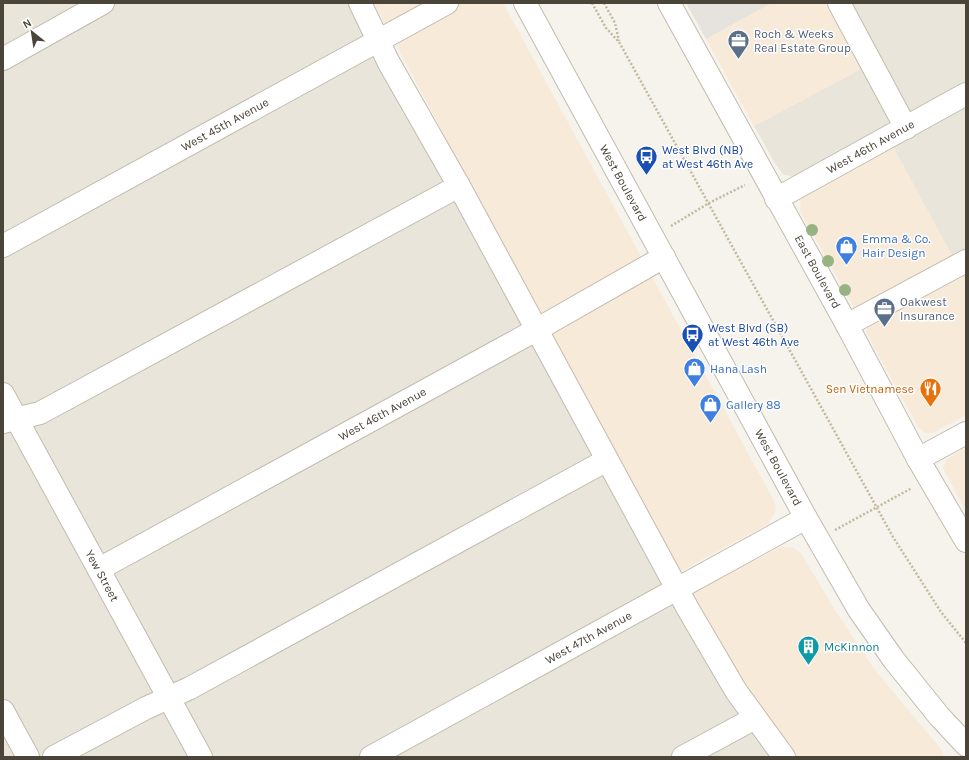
<svg xmlns="http://www.w3.org/2000/svg" width="969" height="760" font-family="Karla,sans-serif">
  <style>
    .residential { fill: #eae5da }
    .commercial { fill: #f7ead8 }
    .industrial { fill: #e6e2dd }
    .lines { fill: none; stroke-linecap: round; stroke-linejoin: round }
    .minor-casing { stroke: #c2bbae; stroke-width: 24 }
    .path { stroke: #c4b79f; stroke-width: 2.5; stroke-dasharray: 2 2; stroke-linecap: butt }
    .minor { stroke: #fff; stroke-width: 22 }
    .tree { fill: #97b381 }
    .labels { text-anchor: middle; stroke-width: 3; stroke-linejoin: round; paint-order: stroke }
    .service-label { font-size: 12px; fill: #4e5e75; stroke: #fff; text-anchor: start }
    .street-label { font-size: 12px; fill: #4b4439; stroke: #fff }
    .transit-label { font-size: 12px; fill: #164399; stroke: #fff; text-anchor: start }
    .shop-label { font-size: 12px; fill: #366cbe; stroke: #fff; text-anchor: start }
    .food-label { font-size: 12px; fill: #c56008; stroke: #fff; text-anchor: end }
    .culture-label { font-size: 12px; fill: #0d838f; stroke: #fff; text-anchor: start }
  </style>
  <rect width="100%" height="100%" fill="#f6f3ec"/>
  <path class="residential" d="M3 3H356L775 757H3Z
    M846 3H966V282L892 145 907 115Z
    M861 69 891 123 797 175 791 176 784 175 776 165 754 126Z"/>
  <path class="commercial" d="M374 3H503L774 501 776 510 768 524 677 573Z
    M772 3H825L861 69 754 126 706 39Z
    M892 145 954 259 856 311 800 211 801 198 805 192Z
    M961 273 966 282V415L933 433H925L918 427 866 332 867 329 869 325Z
    M966 448V511L943 468 947 459Z
    M781 547H792L801 553 833 607 875 670 941 749 944 757H793L756 706 694 603 693 594 695 591Z"/>
  <path class="industrial" d="M686 3H772L706 39Z"/>
  <g class="lines">
    <defs>
      <g id="minor">
        <path d="M360 3 389 63 459 186 688 609 736 691 784 757"/>
        <path id="s1" d="M525 3 806 518 859 610 894 660 939 716 966 745"/>
        <path id="s2" d="M669 3 847 325 918 459 966 541"/>
        <path d="M839 3 906 128"/>
        <path d="M3 59 103 3"/>
        <path id="s3" d="M776 199 966 94"/>
        <path id="s4" d="M3 246 447 3"/>
        <path d="M847 325 966 261"/>
        <path id="s5" d="M3 394 201 757"/>
        <path d="M3 422 40 413 459 186"/>
        <path d="M918 459 966 433"/>
        <path id="s6" d="M99 569 536 330 664 257"/>
        <path d="M3 711 28 757"/>
        <path d="M54 757 146 708 190 688 607 460"/>
        <path id="s7" d="M371 757 806 518"/>
        <path d="M683 757 755 718"/>
      </g>
    </defs>
    <use href="#minor" class="minor-casing"/>
    <path class="path" d="M592 3 606 28 619 42 893 537 941 612 966 643
      M604 3 615 23 619 41
      M671 226 709 203 745 185
      M835 530 912 488"/>
    <use href="#minor" class="minor"/>
  </g>
  <g class="tree">
    <circle cx="812" cy="230" r="6"/>
    <circle cx="828" cy="261" r="6"/>
    <circle cx="845" cy="290" r="6"/>
  </g>
  <defs>
    <symbol id="office-pin" viewBox="-11 -11 22 30"><path d="M0 17L-7.5 6A9.5 9.5 0 1 1 7.5 6Z" fill="#5c6f8a" stroke="#fff"/><path d="M-6-3h4V-5.5h4V-3h4V5H-6ZM-1-4.5V-3h2v-1.5ZM-6 0V1H6V0Z" fill="#fff"/></symbol>
    <symbol id="bus-pin" viewBox="-11 -11 22 30"><path d="M0 17L-7.5 6A9.5 9.5 0 1 1 7.5 6Z" fill="#1a4fb4" stroke="#fff"/><path d="M-5-6H5V4H4V6H2V4H-2V6H-4V4H-5ZM-3.5-4V0h7V-4ZM-3.5 1.2v1.5H-2V1.2ZM2 1.2v1.5H3.5V1.2Z" fill="#fff"/></symbol>
    <symbol id="shop-pin" viewBox="-11 -11 22 30"><path d="M0 17L-7.5 6A9.5 9.5 0 1 1 7.5 6Z" fill="#3f7fe0" stroke="#fff"/><path d="M-5-2.5h2.3a2.7 3.5 0 0 1 5.4 0H5L5.5 6h-11ZM-1.5-2.5h3a1.5 2.3 0 0 0-3 0Z" fill="#fff"/></symbol>
    <symbol id="restaurant-pin" viewBox="-11 -11 22 30"><path d="M0 17L-7.5 6A9.5 9.5 0 1 1 7.5 6Z" fill="#e8710a" stroke="#fff"/><path d="M-5-6h1v4h1v-4h1v4h1v-4h1v5L-1.5 .5V6h-2V.5L-5-1ZM5-6V6H3V1.5H1.5Q1.5-4 5-6Z" fill="#fff"/></symbol>
    <symbol id="building-pin" viewBox="-11 -11 22 30"><path d="M0 17L-7.5 6A9.5 9.5 0 1 1 7.5 6Z" fill="#0f9aa8" stroke="#fff"/><path d="M-4-6H4V6H1V3H-1V6H-4ZM-2.5-4.3h1.7v1.8h-1.7ZM.8-4.3h1.7v1.8H.8ZM-2.5-1h1.7V.8h-1.7ZM.8-1h1.7V.8H.8Z" fill="#fff"/></symbol>
  </defs>
  <g fill-rule="evenodd">
    <use href="#office-pin" x="726" y="28" width="25" height="34"/>
    <use href="#bus-pin" x="634" y="144" width="25" height="34"/>
    <use href="#shop-pin" x="834" y="234" width="25" height="34"/>
    <use href="#office-pin" x="872" y="296" width="25" height="34"/>
    <use href="#bus-pin" x="680" y="322" width="25" height="34"/>
    <use href="#shop-pin" x="682" y="356" width="25" height="34"/>
    <use href="#restaurant-pin" x="918" y="376" width="25" height="34"/>
    <use href="#shop-pin" x="698" y="392" width="25" height="34"/>
    <use href="#building-pin" x="796" y="634" width="25" height="34"/>
  </g>
  <g class="labels">
    <g class="service-label">
      <text x="754" y="38">Roch &amp; Weeks<tspan x="754" dy="14">Real Estate Group</tspan></text>
      <text x="900" y="306">Oakwest<tspan x="900" dy="14">Insurance</tspan></text>
    </g>
    <g class="street-label">
      <text dy="4" stroke="none"><textPath href="#s4" startOffset="253">West 45th Avenue</textPath></text>
      <text dy="4" stroke="none"><textPath href="#s3" startOffset="108">West 46th Avenue</textPath></text>
      <text dy="4" stroke="none"><textPath href="#s1" startOffset="205">West Boulevard</textPath></text>
      <text dy="4" stroke="none"><textPath href="#s2" startOffset="307">East Boulevard</textPath></text>
      <text dy="4" stroke="none"><textPath href="#s6" startOffset="323">West 46th Avenue</textPath></text>
      <text dy="4" stroke="none"><textPath href="#s1" startOffset="529">West Boulevard</textPath></text>
      <text dy="4" stroke="none"><textPath href="#s5" startOffset="207">Yew Street</textPath></text>
      <text dy="4" stroke="none"><textPath href="#s7" startOffset="248">West 47th Avenue</textPath></text>
    </g>
    <g class="transit-label">
      <text x="662" y="154">West Blvd (NB)<tspan x="662" dy="14">at West 46th Ave</tspan></text>
      <text x="708" y="332">West Blvd (SB)<tspan x="708" dy="14">at West 46th Ave</tspan></text>
    </g>
    <g class="shop-label">
      <text x="862" y="243">Emma &amp; Co.<tspan x="862" dy="14">Hair Design</tspan></text>
      <text x="710" y="373">Hana Lash</text>
      <text x="726" y="409">Gallery 88</text>
    </g>
    <g class="food-label">
      <text x="914" y="393">Sen Vietnamese</text>
    </g>
    <g class="culture-label">
      <text x="824" y="651">McKinnon</text>
    </g>
  </g>
  <rect width="969" height="760" fill="none" stroke="#4b4439" stroke-width="8"/>
  <g transform="translate(32 32) rotate(330)" stroke="#ffffff" stroke-width="3" paint-order="stroke">
  <path d="M0-3L7 15L0 10L-7 15Z" fill="#4b4439"/>
  <text y="-6" font-size="11" font-weight="bold" text-anchor="middle" fill="#4b4439">N</text>
  </g>
</svg>
